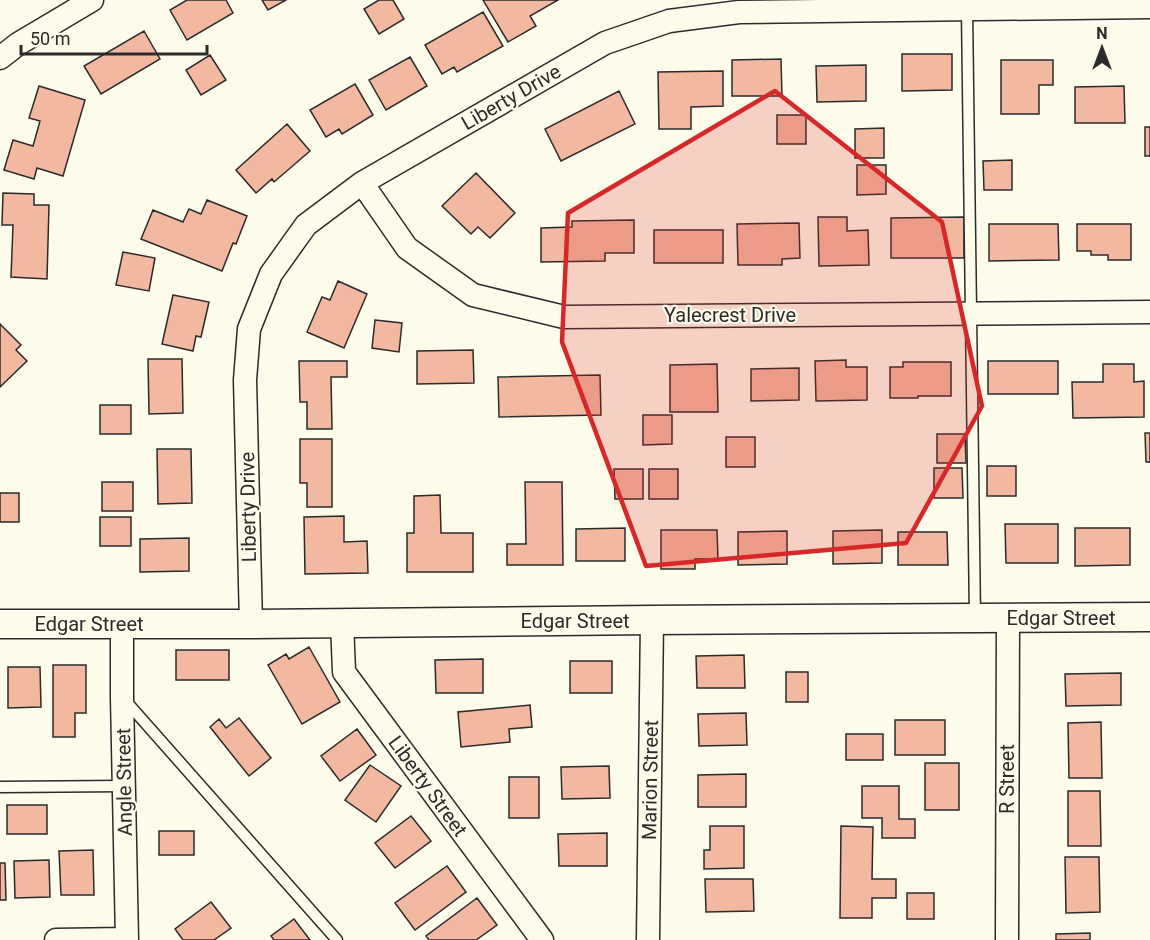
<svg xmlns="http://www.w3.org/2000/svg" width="1150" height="940" font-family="Roboto,sans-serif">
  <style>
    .building { fill: #f2b8a0; stroke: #2b2b2b; stroke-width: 1.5 }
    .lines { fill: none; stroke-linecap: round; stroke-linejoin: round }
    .service-casing { stroke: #2b2b2b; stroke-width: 13 }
    .minor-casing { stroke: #2b2b2b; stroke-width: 25 }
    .tertiary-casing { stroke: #2b2b2b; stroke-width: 31 }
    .service { stroke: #fdfbea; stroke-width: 10 }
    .minor { stroke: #fdfbea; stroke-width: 22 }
    .tertiary { stroke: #fdfbea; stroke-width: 28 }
    .marked { fill: #d62828; fill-opacity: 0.2; stroke: #d62828; stroke-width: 4.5; stroke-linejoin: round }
    .labels { text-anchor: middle; stroke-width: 4.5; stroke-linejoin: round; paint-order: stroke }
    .street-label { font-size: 20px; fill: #2b2b2b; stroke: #fdfbea }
  </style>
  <rect width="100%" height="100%" fill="#fdfbea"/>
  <path class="building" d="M187 0H226L233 13 187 40 170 10Z
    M262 0H286L268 10Z
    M379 0H393L404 19 379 34 364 9Z
    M483 0H558L530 16 536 26 508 42Z
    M483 12 503 46 457 72 454 67 442 74 425 45Z
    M144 31 160 59 101 94 84 66Z
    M902 54H952V90L902 91Z
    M210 55 226 80 201 95 186 70Z
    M410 57 427 86 386 110 369 80Z
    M781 59 782 96H732V60Z
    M1001 60H1053V85H1039V114H1001Z
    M866 65V101L817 102 816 66Z
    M723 71V106L691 107V129H659L658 72Z
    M355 84 373 115 342 134 339 129 326 137 310 110Z
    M39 86 85 100 63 176 37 168 34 179 4 170 13 140 33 146 40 121 29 118Z
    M1124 86 1125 123H1075V87Z
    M619 91 635 124 561 161 545 129Z
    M777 115H806V144H777Z
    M287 124 310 151 274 182 272 179 256 193 236 170Z
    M1145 127H1150V156H1145Z
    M884 128V158H855V129Z
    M1012 160V190H984L983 161Z
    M857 165H886V194L857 195Z
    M476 173 515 213 490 238 478 227 471 234 442 206Z
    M3 193 34 194V205H49L47 279 11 277 13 225H2Z
    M207 200 247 216 236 244 233 243 222 271 141 239 153 210 183 222 189 209 201 214Z
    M818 217H847V231L868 230 869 265 819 266Z
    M964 217V258H891V218Z
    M634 220V253H605V261L541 262V228L572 227V221Z
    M799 223 800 258 782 259V265H738L737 224Z
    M989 224H1058L1059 260 989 261Z
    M1077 224H1131V260H1108V255H1091V251H1077Z
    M654 230H723V263H654Z
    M123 252 155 258 149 291 116 285Z
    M338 281 367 294 344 348 307 332 322 297 330 300Z
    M173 295 209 302 201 337 196 336 193 351 162 344Z
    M375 320 402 323 399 352 372 348Z
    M0 324 21 345 16 350 27 361 0 387Z
    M473 350 474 383 417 384V351Z
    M148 359H182L183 413 149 414Z
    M846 360V367H867V400L816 401 815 361Z
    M299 361H347V377H331L332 429H307V402H300Z
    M988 361H1058V394H988Z
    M903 362H951V396H918V398H890V367H903Z
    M717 364 718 412H670V365Z
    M1103 364H1134V382L1144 381V417L1073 418 1072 382H1103Z
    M799 368V400L751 401V369Z
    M600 375 601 415 499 417 498 377Z
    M100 405H131V434H100Z
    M643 415H672V444L643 445Z
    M1145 433H1150V462H1146Z
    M937 434H965L966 463H937Z
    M726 437H755V467H726Z
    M300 439H332V507H307V483H300Z
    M157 449H191L192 503 158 504Z
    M987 466H1016V496H987Z
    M934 468H962L963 498H934Z
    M614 469H643V499H615Z
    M649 469H678V499H649Z
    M102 482H133V511H102Z
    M525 482H562L563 565H507V544H526Z
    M0 493H19V522H0Z
    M440 495 441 533H473V572H407V533H414V496Z
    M344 516V542L367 541 368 573 305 574 304 517Z
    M100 517H131V546H100Z
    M1005 524H1058V563H1006Z
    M625 528V561H576V529Z
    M1075 528H1130V565L1075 566Z
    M661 530H717L718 559H695V569H661Z
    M882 530V563L833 564V531Z
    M787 531V564L738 565V532Z
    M898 532H947L948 565H898Z
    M189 538V571L140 572V539Z
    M309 647 340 702 302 724 268 665 286 654 289 659Z
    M176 650H229V680H176Z
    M744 655 745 688H697L696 656Z
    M483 659V693H436L435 660Z
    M570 661H612V693H570Z
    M53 665H86V713H75V737H53Z
    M8 667H40L41 707 8 708Z
    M786 672H808V702H786Z
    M1121 673V705L1066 706 1065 674Z
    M530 705 532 727 509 729 510 742 461 747 458 712Z
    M746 713 747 745 699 746 698 714Z
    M239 718 271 758 249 776 210 727 219 719 226 728Z
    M895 720H945V755H895Z
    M1101 722 1102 778H1069L1068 723Z
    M357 729 376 755 340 781 321 756Z
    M846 734H883V760H846Z
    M925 763H959V810H925Z
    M370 765 401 786 376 822 345 800Z
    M609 766 610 798 562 799 561 767Z
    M746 774V807H698V775Z
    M509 777H539V818H509Z
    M862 786H899V819H915V838H882V818H862Z
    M1068 791H1100L1101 846H1068Z
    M7 805H47V834H7Z
    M411 816 431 841 395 868 375 843Z
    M710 826H744V868L704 869V850H710Z
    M841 826 873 827 872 879H896V898H872V918H840Z
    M159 831H194V855H159Z
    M607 833V866H559L558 834Z
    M93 850 94 895H61L59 851Z
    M1065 857H1099L1100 912 1066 913Z
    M49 860 50 897 15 898 14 861Z
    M0 863H5L6 900H0Z
    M447 866 466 892 415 930 395 903Z
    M705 879H753L754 911 706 912Z
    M907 893H934V919H907Z
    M477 898 497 925 476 940H429L426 936Z
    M211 902 231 928 214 940H183L175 929Z
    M294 919 310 940H274L271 936Z
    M1090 933V940H1056V934Z"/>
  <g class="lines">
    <defs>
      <path id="service" d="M967 10 975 618
        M124 699 337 940
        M0 787 124 786"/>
      <path id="minor" d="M0 58 18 44 92 0
        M362 183 407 248 473 295 564 317 1150 312
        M342 622 344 672 542 940
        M122 623V697L127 940
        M251 624 245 380 249 329 271 274 306 225 362 183 605 43 669 21 739 12 1150 7
        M56 940 126 939
        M648 940 652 620
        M1007 940 1008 618"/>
      <path id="tertiary" d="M0 624H251L652 620 1150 617"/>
    </defs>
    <use href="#service" class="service-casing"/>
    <use href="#minor" class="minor-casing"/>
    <use href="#tertiary" class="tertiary-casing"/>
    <use href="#service" class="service"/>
    <use href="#minor" class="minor"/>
    <use href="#tertiary" class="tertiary"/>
  </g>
  <path class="marked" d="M775 91 942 222 982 406 906 543 646 566 562 342 568 213Z"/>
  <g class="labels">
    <g class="street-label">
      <text transform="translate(511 97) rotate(-30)" y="7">Liberty Drive</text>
      <text x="730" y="322">Yalecrest Drive</text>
      <text transform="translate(248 507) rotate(-91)" y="7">Liberty Drive</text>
      <text x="1061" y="625">Edgar Street</text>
      <text x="575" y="628">Edgar Street</text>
      <text x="89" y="631">Edgar Street</text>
      <text transform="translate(1007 779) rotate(-90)" y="7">R Street</text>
      <text transform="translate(650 780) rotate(-89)" y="7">Marion Street</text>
      <text transform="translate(124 782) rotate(-91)" y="7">Angle Street</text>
      <text transform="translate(428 786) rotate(54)" y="7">Liberty Street</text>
    </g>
  </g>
  <g transform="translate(1102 48)" stroke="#fdfbea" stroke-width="4.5" paint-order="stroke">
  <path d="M0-4.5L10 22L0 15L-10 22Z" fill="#2b2b2b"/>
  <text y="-9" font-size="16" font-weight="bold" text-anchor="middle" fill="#2b2b2b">N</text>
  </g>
  <path d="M21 45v9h186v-9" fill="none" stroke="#2b2b2b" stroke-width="3"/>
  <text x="30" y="45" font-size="18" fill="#2b2b2b" stroke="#fdfbea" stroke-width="4.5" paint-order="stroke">50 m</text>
</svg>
